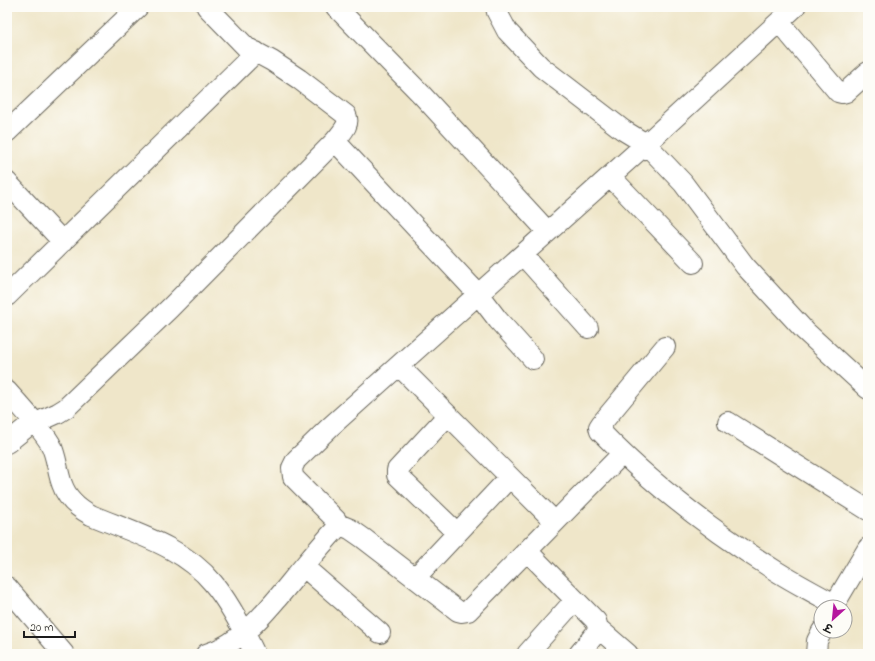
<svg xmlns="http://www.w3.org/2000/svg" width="875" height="661" font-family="'Indie Flower','Playpen Sans Deva',sans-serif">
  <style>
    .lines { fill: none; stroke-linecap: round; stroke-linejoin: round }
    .minor-casing { stroke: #666359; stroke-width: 22 }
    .minor { stroke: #fff; stroke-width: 20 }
  </style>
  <rect width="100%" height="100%" fill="#fdfcf7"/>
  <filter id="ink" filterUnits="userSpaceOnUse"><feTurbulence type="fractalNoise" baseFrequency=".025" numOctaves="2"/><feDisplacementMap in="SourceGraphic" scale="8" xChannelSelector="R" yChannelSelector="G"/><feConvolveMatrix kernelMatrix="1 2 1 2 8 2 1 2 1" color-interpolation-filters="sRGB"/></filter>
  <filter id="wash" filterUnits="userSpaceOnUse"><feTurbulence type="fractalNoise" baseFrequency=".012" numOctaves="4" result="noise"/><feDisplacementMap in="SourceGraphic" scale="16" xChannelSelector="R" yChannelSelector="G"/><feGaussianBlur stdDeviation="0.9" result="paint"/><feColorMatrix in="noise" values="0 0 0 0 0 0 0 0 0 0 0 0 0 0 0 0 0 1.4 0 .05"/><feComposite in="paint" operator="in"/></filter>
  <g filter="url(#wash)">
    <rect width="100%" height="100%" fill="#efe6c9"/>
  </g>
  <g filter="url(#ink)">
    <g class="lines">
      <defs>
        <path id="minor" d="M336 7 422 95 548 232
          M496 7 497 12 507 31 541 67 623 130 646 144 683 183 745 266 805 331 868 389
          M779 22 838 92 842 93 846 92 868 72
          M7 132 138 7
          M335 141 478 294 498 320 533 359
          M610 176 693 263
          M7 182 63 242
          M523 255 588 328
          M7 296 256 52
          M665 347 601 424 599 427 600 431C652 485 713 531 776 571 795 583 815 593 834 604
          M399 366 555 522
          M7 391C21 407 38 424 50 443 57 456 57 471 62 484 67 499 78 508 91 515 133 533 183 546 213 583 229 602 244 631 255 654
          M448 415 397 470V475L457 533
          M728 422 868 510
          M7 443 27 427 58 413 66 408 170 308 335 141C341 133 351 125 346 115L299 79 272 61 246 47 207 7
          M338 524 350 529 363 538 458 611 462 612 468 611 622 454
          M527 551 596 621 598 628 596 633 579 654
          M304 567 380 633
          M415 578 510 477
          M7 587 64 654
          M833 607 868 548
          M598 628 628 654
          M206 654C247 642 277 598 304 566 314 554 325 541 336 529L338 524 336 520 293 477 292 468 296 460 330 427 646 144 795 7
          M527 654 575 600
          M816 654 817 641 822 631"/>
      </defs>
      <use href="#minor" class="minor-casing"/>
      <use href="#minor" class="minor"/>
    </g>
  </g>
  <rect width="875" height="661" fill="none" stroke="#fdfcf7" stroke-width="24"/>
  <g transform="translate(833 619) rotate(207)"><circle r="19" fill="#fdfcf7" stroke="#a3a29f"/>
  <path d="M0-3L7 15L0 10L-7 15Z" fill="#b5179e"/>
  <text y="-6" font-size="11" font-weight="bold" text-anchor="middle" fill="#1c1c1c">उ</text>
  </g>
  <path d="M24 631v6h51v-6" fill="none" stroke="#1c1c1c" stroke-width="2"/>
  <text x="30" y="631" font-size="12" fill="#1c1c1c" stroke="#fdfcf7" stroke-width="3" paint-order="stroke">20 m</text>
</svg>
